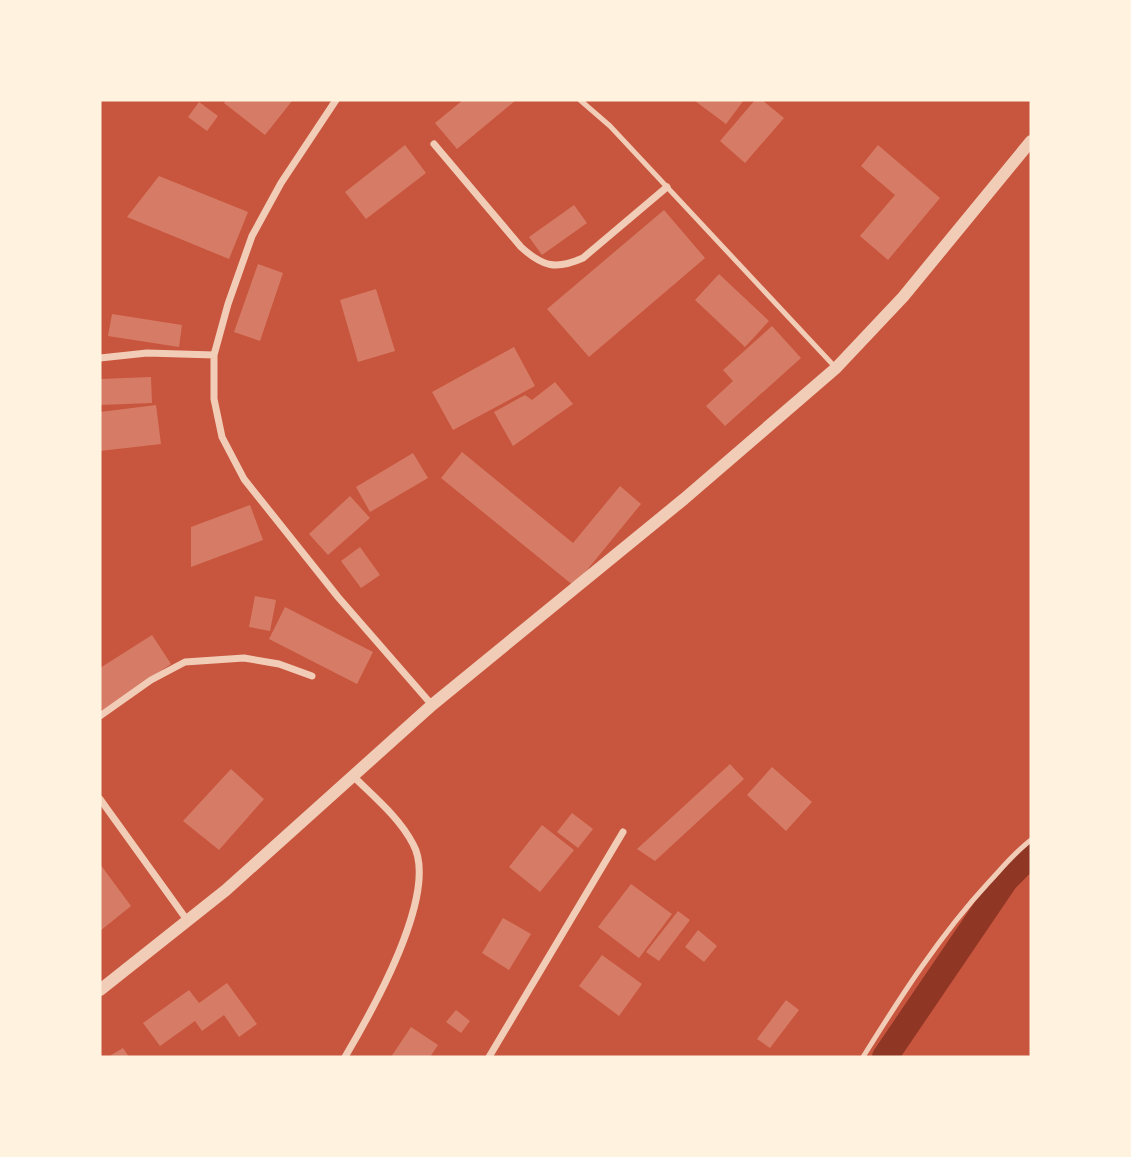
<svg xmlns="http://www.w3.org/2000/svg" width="1131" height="1157" font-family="Montserrat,sans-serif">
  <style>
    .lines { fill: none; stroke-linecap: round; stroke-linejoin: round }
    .canal { stroke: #8f3625; stroke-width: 26 }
    .building { fill: #d67c66 }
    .service { stroke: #f1ccb7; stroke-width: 5 }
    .minor { stroke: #f1ccb7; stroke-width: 7 }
    .tertiary { stroke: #f1ccb7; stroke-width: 12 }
  </style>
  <rect width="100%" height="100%" fill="#c8553d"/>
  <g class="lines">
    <path class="canal" d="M885 1057 1006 879 1031 854"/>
  </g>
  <path class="building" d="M226 100H289L292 101 265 135 224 103Z
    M463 100H516L457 149 435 123Z
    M696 100H744L726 124 695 101Z
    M755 100H762L784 118 745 163 720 141Z
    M199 102 218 116 207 131 188 117Z
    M405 145 426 173 366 219 345 192Z
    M878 145 940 198 888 260 860 236 895 195 861 166Z
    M159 176 248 212 229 259 127 217Z
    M574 205 587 223 542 255 529 237Z
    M664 210 705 258 589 357 547 309Z
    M258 264 283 273 260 341 234 332Z
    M719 274 769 321 745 347 695 300Z
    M376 289 395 351 358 362 340 300Z
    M112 314 182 325 179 347 108 336Z
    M772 326 801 358 725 426 706 406 733 381 723 370Z
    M514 347 535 386 453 430 432 392Z
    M151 377 152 403 100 405V379Z
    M555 382 573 404 513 446 494 412 525 395 532 400Z
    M156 405 161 444 100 451V412Z
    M462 452 573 543 620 486 641 504 574 586 441 478Z
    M413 453 428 478 370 512 356 487Z
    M350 496 370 518 328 555 309 534Z
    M250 505 263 540 191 567V527Z
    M360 547 380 575 361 588 341 561Z
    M255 596 276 600 270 631 249 627Z
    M285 607 373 652 357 684 269 639Z
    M152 635 171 664 100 712V668Z
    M730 764 744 779 655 861 637 849Z
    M772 767 812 802 786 831 747 795Z
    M231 769 264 799 219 850 183 821Z
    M572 813 593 829 578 848 557 832Z
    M542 825 574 850 540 892 509 867Z
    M100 864 131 906 100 931Z
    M631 884 672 914 639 958 598 927Z
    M678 911 690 920 659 961 646 952Z
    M503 918 531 934 509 970 482 953Z
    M698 930 717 946 704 962 685 947Z
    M602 955 642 984 619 1016 579 986Z
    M227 983 257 1024 239 1037 224 1015 202 1031 195 1021 160 1046 143 1023 189 990 199 1003Z
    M786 1000 799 1010 770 1048 757 1039Z
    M456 1010 470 1021 461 1033 446 1022Z
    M411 1027 438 1045 430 1057H391Z
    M123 1048 129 1057H108Z"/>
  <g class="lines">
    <path class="service" d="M580 100 610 126 836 368
      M863 1057C901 996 940 935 989 882 1003 867 1015 852 1031 840"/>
    <path class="minor" d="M336 100 281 183 252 236 228 304 214 355V399L222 437 244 479 338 597 432 705
      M434 144 521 247C543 267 556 270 583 258L667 187
      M100 358 147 353 214 355
      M100 716 151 680 185 662 244 658 279 664 312 676
      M100 799 187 920
      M345 1057C371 1013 440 892 413 844 399 817 374 797 353 776
      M489 1057 623 832"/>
    <path class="tertiary" d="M100 990 226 890 432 705 684 499 836 368 903 297 1031 141"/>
  </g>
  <rect width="1131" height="1157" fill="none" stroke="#fff3e0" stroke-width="203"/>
</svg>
